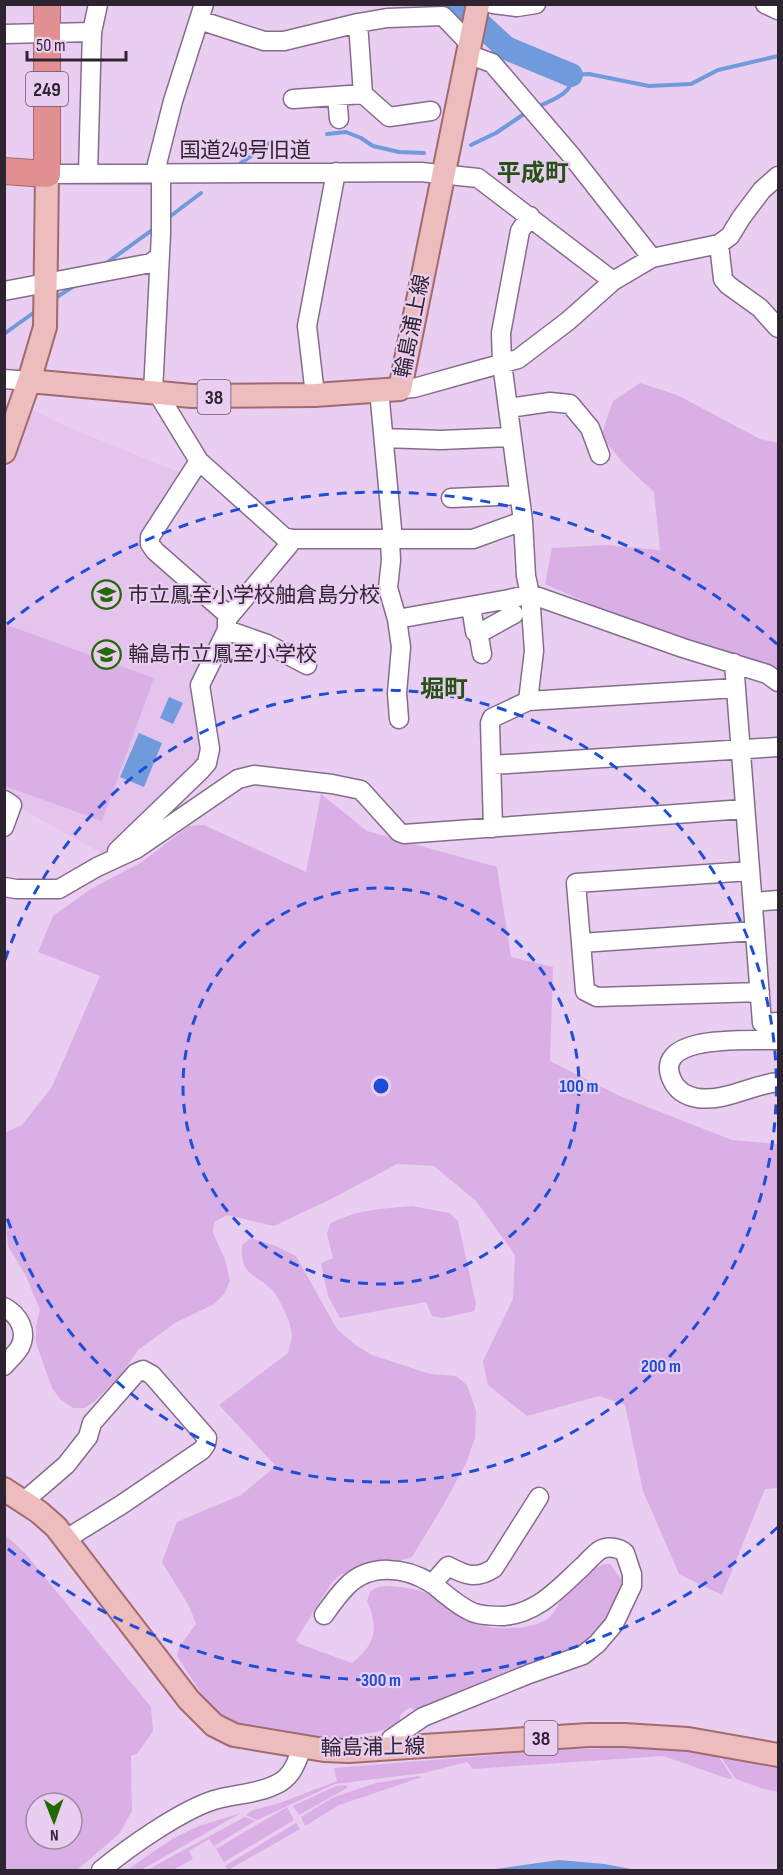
<svg xmlns="http://www.w3.org/2000/svg" width="783" height="1875" font-family="'Sofia Sans Condensed','Noto Sans JP',sans-serif">
  <style>
    .built { fill: #e4c3ed }
    .green { fill: #d9afe5; fill-rule: evenodd }
    .water { fill: #6f9adc }
    .lines { fill: none; stroke-linecap: round; stroke-linejoin: round }
    .stream { stroke: #6f9adc; stroke-width: 4 }
    .river { stroke: #6f9adc; stroke-width: 24 }
    .minor-casing { stroke: #856c8c; stroke-width: 21 }
    .major-casing { stroke: #a26a6f; stroke-width: 26 }
    .highway-casing { stroke: #a26a6f; stroke-width: 28 }
    .minor { stroke: #fff; stroke-width: 18 }
    .major { stroke: #edbcbd; stroke-width: 22 }
    .highway { stroke: #e19091; stroke-width: 26 }
    .ring { fill: none; stroke: #1d4ed8; stroke-width: 3; stroke-dasharray: 10 8 }
    .labels { text-anchor: middle; stroke-width: 4.5; stroke-linejoin: round; paint-order: stroke }
    .shield { fill: #eacef1; stroke: #66566a; stroke-width: 1.5 }
    .shield-label { font-size: 20px; font-weight: bold; fill: #2e2330 }
    .street-label { font-size: 21px; fill: #2e2330; stroke: #eacef1 }
    .poi-label { font-size: 21px; fill: #2e2330; stroke: #eacef1; text-anchor: start }
    .quarter-label { font-size: 24px; font-weight: bold; fill: #265218; stroke: #eacef1 }
    .centre { fill: #1d4ed8; stroke: #eacef1; stroke-width: 3 }
    .ring-label { font-size: 18px; text-anchor: middle; font-weight: bold; fill: #1d4ed8; stroke: #eacef1; stroke-width: 4.5; stroke-linejoin: round; paint-order: stroke }
  </style>
  <rect width="100%" height="100%" fill="#eacef1"/>
  <path class="built" d="M27 407 65 426 181 473 142 540 220 612 222 623 196 684 205 749 201 763 105 855 16 806 5 795V476Z"/>
  <path class="green" d="M640 383 677 395 760 439 778 443V674L651 631 545 584 552 548 606 545 660 550 654 492 623 463 601 436 613 401Z
    M4 624 154 678 102 821 5 786Z
    M321 794 367 831 497 867 511 957 553 967 550 1061 622 1097 732 1140 778 1144V1488L765 1489 722 1595 679 1574 643 1491 625 1405 599 1396 527 1416 488 1385 483 1361 513 1299 515 1255 476 1201 434 1166 397 1164 333 1198 274 1226 227 1215 214 1222 213 1233 225 1259 230 1281 224 1294 214 1304 175 1323 138 1350 121 1375 94 1402 84 1408H73L60 1399 52 1388 36 1343V1326L40 1310 26 1276 8 1246 4 1200V1133L22 1125 52 1087 100 976 38 952 53 916 91 889 142 862 189 826 204 825 306 872Z
    M412 1206 449 1213 458 1221 476 1304 474 1311 443 1318 432 1316 426 1302 340 1318 328 1296 321 1263 333 1258 327 1234 330 1224C358 1209 381 1209 412 1206Z
    M251 1238 276 1246 296 1256 337 1329 357 1346 372 1355 430 1374 456 1376 467 1385 476 1411 475 1438 466 1463 444 1504 412 1557 385 1565 368 1564 340 1575 332 1582 296 1640 300 1644 352 1663C376 1645 379 1627 367 1601L370 1592C373 1590 375 1588 378 1587 386 1584 420 1589 428 1594 459 1612 469 1630 510 1628 522 1628 541 1625 550 1617 555 1612 558 1604 563 1598 574 1586 593 1563 610 1564L621 1579 622 1590 613 1616 589 1641 563 1655 419 1713 410 1707 401 1714 398 1725 376 1732 337 1738H291L240 1725 220 1716 208 1704 177 1656 179 1647 196 1624 189 1606 162 1562 177 1522 241 1495 276 1466 219 1405 288 1353C289 1347 292 1340 292 1334 291 1323 280 1299 273 1291 255 1272 240 1277 242 1245Z
    M4 1534 25 1553 151 1707 153 1731 137 1754 131 1756 132 1811 119 1834 77 1870H5ZM36 1803H72V1839H36Z
    M634 1747 677 1750 718 1756 733 1778 729 1779 663 1756 473 1769 467 1762 424 1773 335 1784 257 1820 246 1815 253 1810 280 1803 337 1781 334 1768 555 1750Z
    M720 1756 778 1768V1792L761 1788 736 1779Z
    M418 1776 422 1777 339 1805 305 1826 301 1817 334 1797 376 1783Z
    M346 1785 347 1788 299 1815 293 1806 336 1786Z
    M287 1807 294 1820 224 1862 216 1849Z
    M241 1813 141 1870H127L172 1839 199 1826Z
    M245 1817 255 1821 214 1846 209 1839 189 1851 193 1859 173 1870H147Z
    M296 1823 300 1829 228 1870 225 1866Z"/>
  <path class="water" d="M169 697 183 703 173 724 160 718Z
    M139 733 162 743 144 787 120 777Z
    M559 1860 604 1864 637 1870H489Z"/>
  <g class="lines">
    <path class="stream" d="M537 107C552 100 573 94 573 75H571L589 74 649 86 691 84 718 70 778 56
      M327 134 346 132 361 138 373 146 399 152 424 153
      M471 145 496 133 527 112
      M241 163 271 142
      M168 218 201 193
      M105 264 155 228
      M57 297 77 284
      M4 334 36 311"/>
    <path class="river" d="M458 4 506 48 571 75"/>
    <defs>
      <path id="minor" d="M493 4 517 7 536 4
        M765 4 778 10
        M199 20 264 41H284L358 23 387 18 443 16 469 43
        M358 23 363 94
        M4 34 92 32
        M467 54 492 63 570 154 652 258
        M337 96 339 119
        M293 99 363 94 389 117 431 111
        M88 173 92 32 98 4
        M47 174 421 172 478 178 613 281
        M530 216 520 231 501 333 502 363 523 521 526 576 530 594 683 648 767 674 778 682
        M719 244 723 279 728 285 760 308 778 328
        M4 291 151 263 159 257
        M4 379 29 381
        M400 389 414 388 518 359 568 321 613 281 652 258 719 244 730 236 741 218 762 190 778 176
        M379 390 393 540
        M153 392 161 234V181L157 164 173 101 204 4
        M158 394 199 461 284 537 292 539H473L523 521
        M315 395 307 326 336 172
        M509 408 550 402 570 404 590 428 600 455
        M384 438 441 440 511 437
        M451 498 519 495
        M390 540 391 560 388 588 397 619 401 647 397 693 399 719
        M471 606 475 632 485 630 514 614
        M227 619 289 545 292 539
        M397 619 509 599 530 594 534 651 528 701
        M227 630 267 644 307 665
        M478 631 482 654
        M734 663 762 1023 778 1022
        M492 765 778 747
        M4 800 12 805 4 827
        M493 828 490 723 492 718 528 701 736 688
        M117 851 201 770 207 763 210 749 200 685 227 630V614L155 551 150 544V537L199 461
        M750 871 576 883 585 991 597 997 760 992
        M4 887 16 889H59L97 867 136 849 238 779 254 775 332 784 361 790 399 832 404 834 744 809
        M754 902 778 900
        M581 943 755 931
        M778 1040C755 1041 650 1032 672 1080 677 1091 686 1096 697 1098 725 1102 751 1085 778 1082
        M4 1307C19 1315 28 1331 20 1347 16 1354 9 1360 4 1366
        M23 1502 66 1465 88 1437 92 1423 136 1373 143 1370 152 1375 207 1438 206 1444 202 1450 121 1505 66 1539
        M432 1584 448 1566C465 1575 476 1580 494 1568L539 1497
        M324 1615C331 1605 338 1595 347 1586 370 1563 405 1567 431 1583 445 1593 456 1605 472 1612 481 1616 494 1616 504 1616 538 1613 559 1588 583 1566 588 1561 594 1554 600 1550 607 1546 619 1547 625 1553L632 1574V1586L614 1624 597 1644 583 1655 529 1674 423 1717 391 1739 387 1748
        M101 1870C129 1847 180 1811 214 1800 234 1794 258 1794 277 1784 292 1777 297 1762 302 1747"/>
      <path id="major" d="M29 381 192 396 315 395 400 389 478 4
        M4 452 29 381 45 327 47 174
        M4 1489 39 1512 56 1527 189 1700 214 1725 234 1735 324 1750 349 1751 588 1735H624L688 1739 778 1755"/>
      <path id="highway" d="M4 171 47 174V4"/>
    </defs>
    <use href="#minor" class="minor-casing"/>
    <use href="#major" class="major-casing"/>
    <use href="#highway" class="highway-casing"/>
    <use href="#minor" class="minor"/>
    <use href="#major" class="major"/>
    <use href="#highway" class="highway"/>
  </g>
  <g class="ring">
    <circle cx="381" cy="1086" r="198"/>
    <path d="M5 960A396 396 0 1 1 5 1212"/>
    <path d="M778 1527A594 594 0 0 1 7 1548M7 624A594 594 0 0 1 778 645"/>
  </g>
  <defs>
    <symbol id="school-ring" viewBox="-11 -11 22 22"><circle r="9.5" fill="#eacef1" stroke="#236901" stroke-width="1.5"/><path d="M0-5L7-2L0 1L-7-2ZM-4 1L0 2.5L4 1V4Q0 6-4 4Z" fill="#236901"/></symbol>
  </defs>
  <g fill-rule="evenodd">
    <use href="#school-ring" x="90" y="578" width="33" height="33"/>
    <use href="#school-ring" x="90" y="638" width="33" height="33"/>
  </g>
  <g class="labels">
    <g class="shield">
      <rect x="26" y="72" width="42" height="34" rx="4.5"/>
      <rect x="197.5" y="380" width="33" height="34" rx="4.5"/>
      <rect x="524.5" y="1721" width="33" height="34" rx="4.5"/>
    </g>
    <g class="shield-label">
      <text x="47" y="96">249</text>
      <text x="214" y="404">38</text>
      <text x="541" y="1745">38</text>
    </g>
    <g class="street-label">
      <text x="245" y="157">国道249号旧道</text>
      <text transform="translate(412 326) rotate(-79)" y="7">輪島浦上線</text>
      <text transform="translate(373 1747) rotate(-1)" y="7">輪島浦上線</text>
    </g>
    <g class="poi-label">
      <text x="128" y="602">市立鳳至小学校舳倉島分校</text>
      <text x="128" y="661">輪島市立鳳至小学校</text>
    </g>
    <g class="quarter-label">
      <text x="533" y="181">平成町</text>
      <text x="444" y="697">堀町</text>
    </g>
  </g>
  <circle cx="381" cy="1086" r="9" class="centre"/>
  <g class="ring-label">
    <text x="579" y="1092">100 m</text>
    <text x="661" y="1372">200 m</text>
    <text x="381" y="1686">300 m</text>
  </g>
  <rect width="783" height="1875" fill="none" stroke="#2e2330" stroke-width="12"/>
  <g transform="translate(54 1821) rotate(179)"><circle r="28" fill="#eacef1" stroke="#9f8aa4" stroke-width="1.5"/>
  <path d="M0-4.5L10 22L0 15L-10 22Z" fill="#236901"/>
  <text y="-9" font-size="16" font-weight="bold" text-anchor="middle" fill="#2e2330">N</text>
  </g>
  <path d="M27 51v9h99v-9" fill="none" stroke="#2e2330" stroke-width="3"/>
  <text x="36" y="51" font-size="18" fill="#2e2330" stroke="#eacef1" stroke-width="4.5" paint-order="stroke">50 m</text>
</svg>
